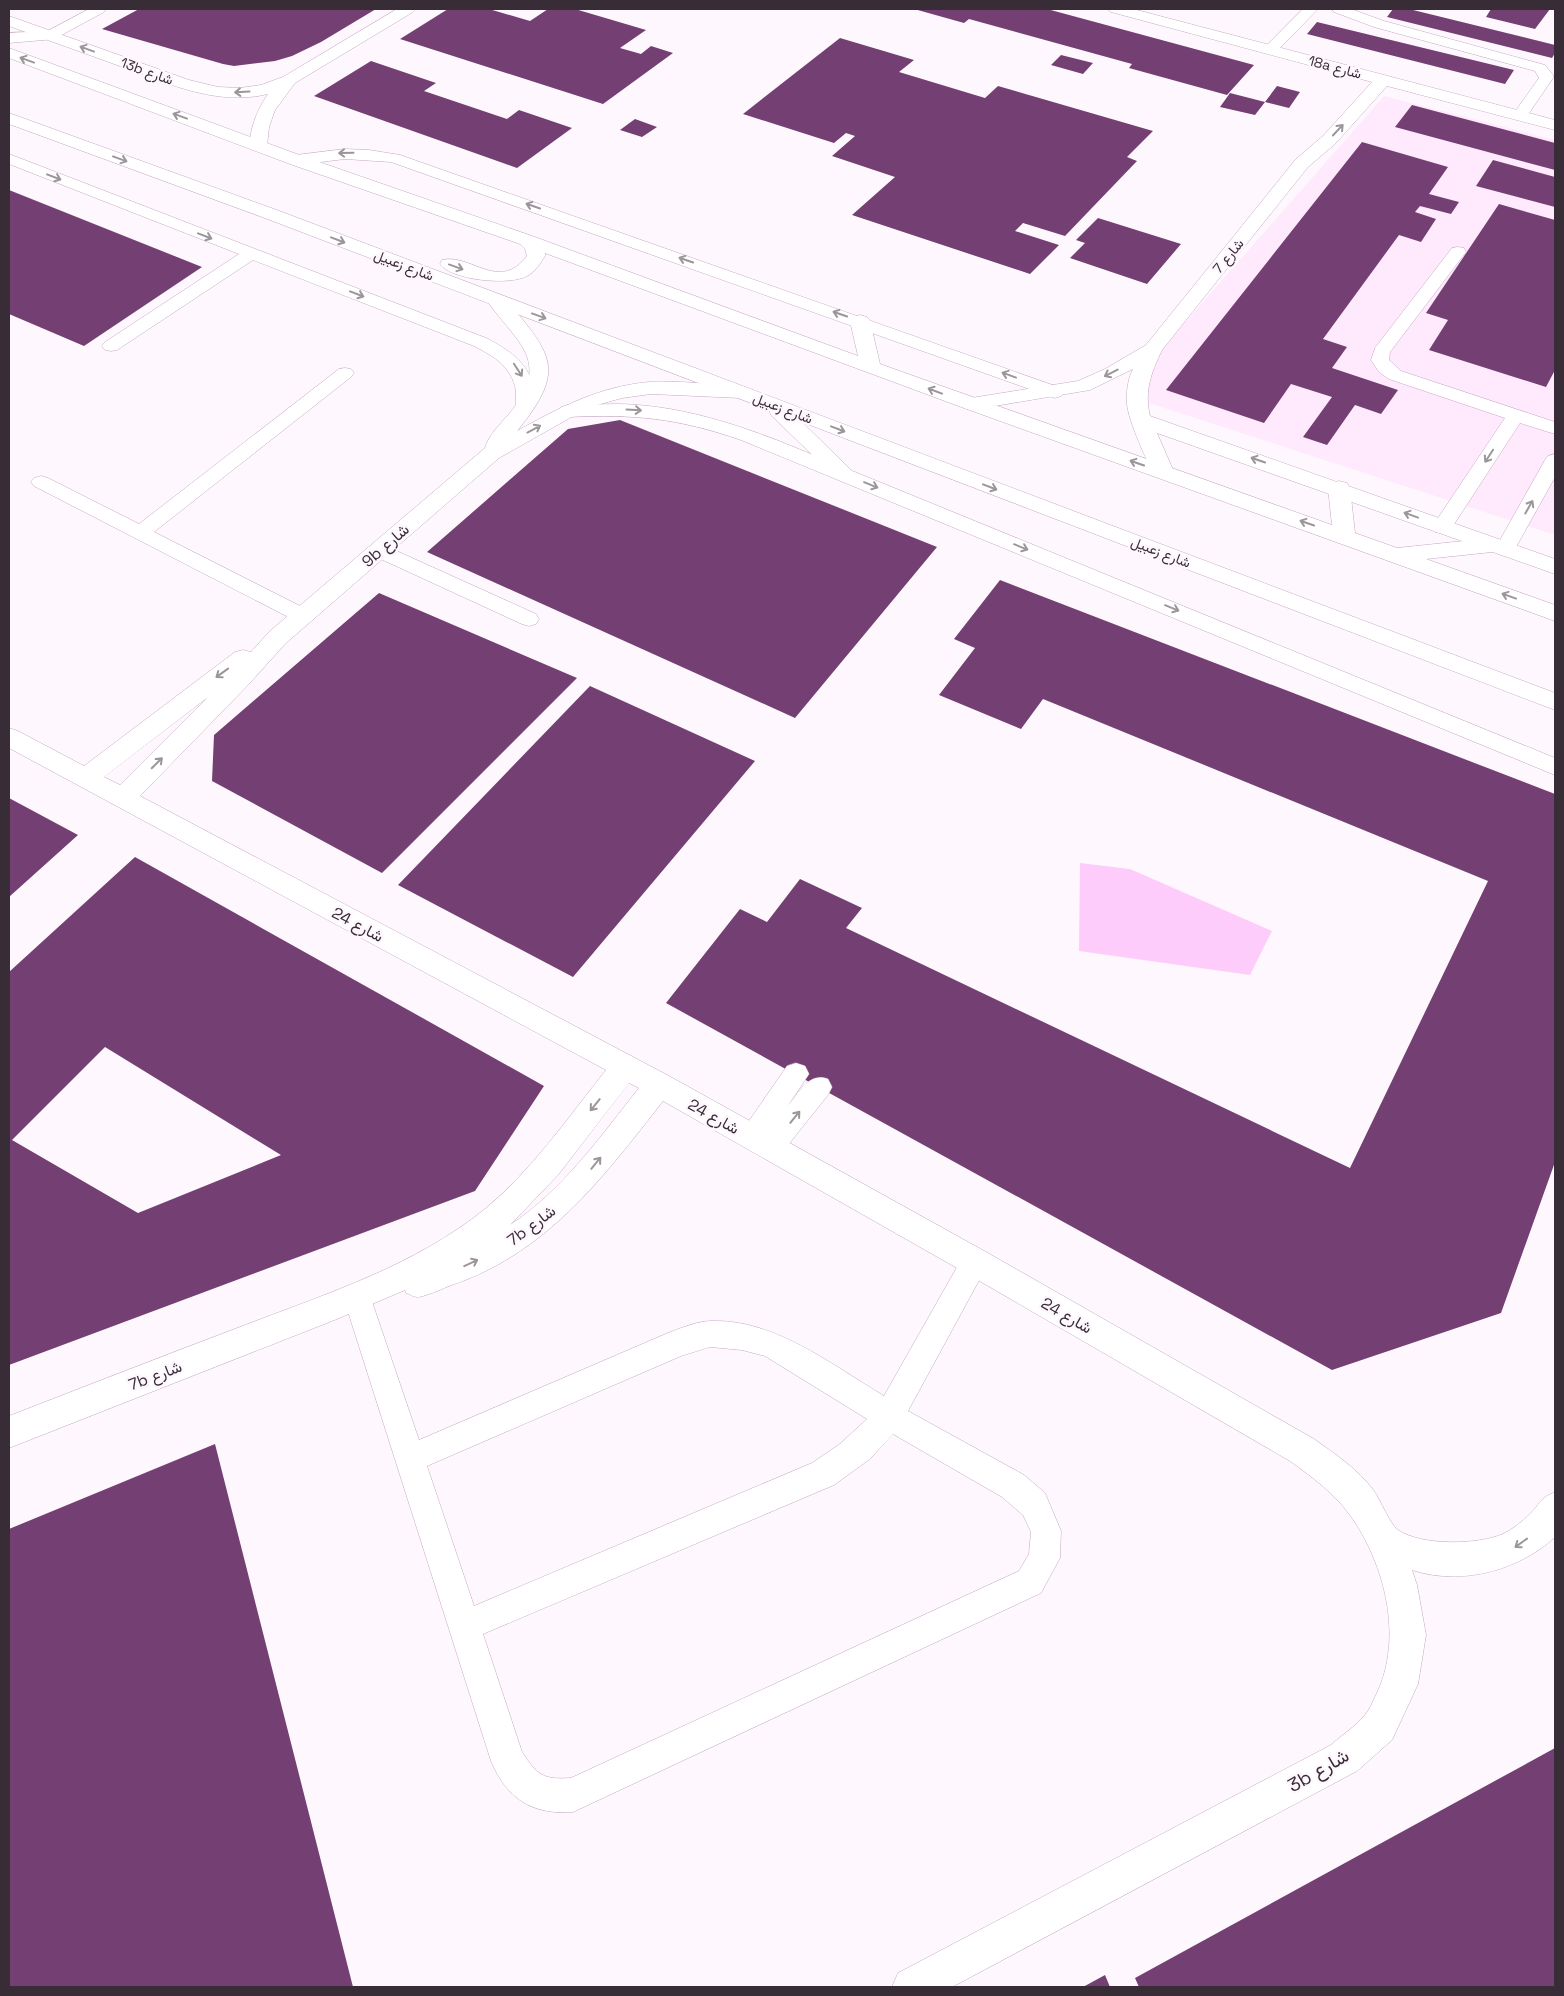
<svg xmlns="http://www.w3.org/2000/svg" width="1564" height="1996" font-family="'Space Grotesk',Vazirmatn,sans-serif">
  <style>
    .built { fill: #ffe9fd }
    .water { fill: #fdccfb }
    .building { fill: #744073; fill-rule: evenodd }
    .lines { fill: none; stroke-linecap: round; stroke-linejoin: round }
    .lane-casing { stroke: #c4a8c3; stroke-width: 1 }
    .street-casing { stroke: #c4a8c3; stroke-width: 1 }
    .secondary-casing { stroke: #c4a8c3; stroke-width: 1 }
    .lane { fill: #fff; fill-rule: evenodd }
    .street { fill: #fff; fill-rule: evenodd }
    .secondary { fill: #fff; fill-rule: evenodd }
    .oneway { stroke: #9c969b }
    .labels { text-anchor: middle; stroke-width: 5; stroke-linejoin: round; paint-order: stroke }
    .far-street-label { font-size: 14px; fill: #382d37; stroke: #fef8fe }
    .street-label { font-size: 16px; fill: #382d37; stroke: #fef8fe }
    .near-street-label { font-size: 19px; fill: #382d37; stroke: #fef8fe }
  </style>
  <rect width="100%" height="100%" fill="#fef8fe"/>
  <path class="built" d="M1384 96 1555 140V535L1140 400 1151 361Z"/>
  <path class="water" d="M1080 863 1130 869 1272 931 1250 975 1079 951Z"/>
  <path class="building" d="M139 9H376L321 42 292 56 275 61 234 66 223 64 102 29Z
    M448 9H489L530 21 548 9H575L646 30 620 48 641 54 651 46 673 53 603 104 400 39Z
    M914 9H1047L1254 65 1227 95 1129 68 1132 64 969 19 964 23Z
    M1393 9H1409L1555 45V53L1552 58 1387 17Z
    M1491 9H1550L1535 29 1486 17Z
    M1317 22 1514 70 1505 84 1307 34Z
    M840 38 914 60 899 72 985 98 998 86 1153 131 1127 157 1137 161 1065 236 1023 223 1015 231 1059 245 1030 274 852 215 895 177 832 156 855 136 846 133 834 143 743 114Z
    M1061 55 1093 63 1083 74 1051 65Z
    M371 61 436 83 424 91 507 119 519 110 572 128 517 168 314 96Z
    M1277 86 1300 92 1289 108 1265 102Z
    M1230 93 1265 102 1255 115 1220 107Z
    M1412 105 1555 143V170L1395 127Z
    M635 119 657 127 642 137 620 130Z
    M1362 142 1448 167 1429 194 1459 202 1451 214 1420 206 1415 212 1436 219 1421 242 1399 235 1323 339 1347 347 1332 368 1398 390 1381 414 1355 405 1327 445 1303 437 1332 397 1291 384 1264 423 1166 390Z
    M1493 160 1555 177V207L1476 186Z
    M9 190 202 267 84 346 9 314Z
    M1499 204 1555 220V370L1546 387 1429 350 1448 320 1426 313Z
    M1098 218 1181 244 1147 284 1070 258 1085 243 1076 240Z
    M620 420 937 547 795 718 427 552 568 429Z
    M1000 580 1555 794V1162L1501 1313 1332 1370 666 1003 740 909 767 922 800 879 862 908 846 928 1350 1168 1488 881 1043 699 1021 729 939 695 975 648 954 639Z
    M379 593 577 678 382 873 212 781 214 735Z
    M590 686 755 761 573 977 398 885Z
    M9 798 78 835 9 897Z
    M135 857 544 1086 475 1191 9 1365V972ZM105 1047 281 1155 138 1213 12 1140Z
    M215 1444 353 1987H9V1529Z
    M1555 1748V1987H1139L1135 1978Z
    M1105 1975 1110 1987H1083Z"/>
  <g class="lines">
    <defs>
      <path id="lane" d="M89 9H106L104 12 54 39H44L42 36 44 33Z
        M1303 9H1318L1275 53H1265L1263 50 1265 47Z
        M1332 9H1351L1384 21 1545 65 1553 75V78L1525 119H1515L1512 116 1539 78 1535 71 1374 27 1334 12Z
        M345 149 369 150 400 155 1061 388 1064 392 1061 396 1055 398 1049 396 391 162 345 159 296 165 290 163 288 160 290 157 296 155Z
        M9 154 486 338C509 350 531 364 534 392 535 399 535 405 532 411L525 413 518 411C514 405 516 398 516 391 512 367 494 356 474 346L253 260 117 350 111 351 105 350 102 346 105 342 239 254 9 164Z
        M1458 247 1464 248 1466 252 1390 352 1389 360 1401 371 1555 422V434L1520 423 1449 532 1442 533 1435 532 1432 527 1505 418 1389 379 1379 372 1371 360 1375 348 1452 248Z
        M345 368 351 369 354 373 351 377 154 532 310 611 313 616 310 621 303 623 296 621 34 486 31 482 34 478 41 476 48 478 139 524 339 369Z
        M618 404C674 405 727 421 779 441L1555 758V775L741 440C677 418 635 414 568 417L561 415 559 411 561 407 568 405Z
        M1555 454V477L1515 549 1512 554 1505 556 1498 554 1495 549 1545 460 1548 456Z
        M379 543 536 614 539 619 536 624 529 626 522 624 372 555 369 550 372 545Z
        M796 1063 805 1066 809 1074 787 1107C799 1093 808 1072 828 1079L832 1087 828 1095 780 1155 771 1159 762 1155 758 1146 751 1149 742 1145 738 1137 787 1066Z
        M975 1249 985 1253 989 1262 908 1411 1024 1475 1045 1493 1061 1531 1060 1558 1041 1593 573 1812C532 1815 507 1799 491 1761L343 1296 347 1287 357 1283 367 1287 419 1440 668 1333C681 1328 698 1321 712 1321 774 1319 832 1365 884 1396L965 1253ZM710 1347 742 1350 765 1356 867 1419 840 1444 812 1463 474 1606 427 1466 681 1356ZM893 1434 1002 1497 1023 1515 1031 1532 1029 1554 1019 1571 571 1778C543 1780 537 1775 522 1752L483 1634 834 1485 870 1459Z"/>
      <path id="street" d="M397 9H416L413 12 295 83 275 110 269 127 267 146 264 150 258 151 252 150 249 146C251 126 257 110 268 94 216 107 165 82 117 65 81 52 45 39 9 26V16L189 80 218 87 240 88 261 85 283 77Z
        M1108 9H1133L1555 120V130L1387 86 1335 144 1308 167 1162 350C1151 373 1144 391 1150 416L1555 559V574L1157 433 1174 472 1170 477 1163 479 1156 477C1147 463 1128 419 1127 404 1126 393 1128 378 1133 369L1090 390 971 410 964 408 961 404 964 400 971 398 1078 381 1105 369 1146 345 1296 159 1323 136 1372 82 1111 12Z
        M497 295 504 297C550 353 569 368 517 431 561 407 598 387 649 382 678 380 712 385 741 386L748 388 751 392 748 396 741 398 651 394 622 398 597 405 575 415 499 458 286 643 248 685 140 796 669 1076 986 1252 1314 1439C1335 1454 1358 1469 1374 1491 1381 1501 1389 1523 1398 1530 1421 1546 1478 1545 1503 1534 1513 1529 1522 1522 1530 1514 1540 1504 1540 1498 1555 1492V1537C1518 1571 1461 1586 1412 1570L1417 1585 1426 1635 1418 1684 1392 1740 1357 1771 952 1987H892L898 1973 1331 1745C1342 1735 1356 1726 1365 1715 1370 1709 1373 1701 1376 1695 1404 1638 1385 1564 1350 1515 1334 1493 1312 1477 1290 1461L964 1272 663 1101C602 1179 546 1254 449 1286 442 1289 424 1297 417 1297 414 1297 409 1294 406 1293L405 1290 337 1319 9 1448V1416C89 1385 168 1354 248 1324 329 1293 416 1265 485 1209 532 1170 568 1118 606 1070L9 748V728L18 731 84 766 235 652 243 650 251 652 270 631 485 448C488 436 501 423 509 414 553 361 517 343 487 301L490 297ZM208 697 120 785 104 777ZM629 1083 639 1088C601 1136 562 1191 510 1225L558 1175Z"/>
      <path id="secondary" d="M49 31 55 33 57 36 55 39 9 43V33Z
        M9 48 302 156 532 236 858 356 850 321 853 317 860 315 867 317 870 321 880 364 1332 525 1328 488 1331 483 1339 481 1347 483 1350 488 1355 533 1397 548 1492 538 1500 540 1503 545 1500 550 1492 552 1426 559 1555 605V621L964 408 545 253V256C540 264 535 272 527 276 509 286 451 280 440 264L442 260C471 253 499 293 527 256L525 249 520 244 290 164 9 58Z
        M9 113 282 212 1555 693V710L802 422 855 474 851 479 844 481 837 479 771 415 769 410 270 220 9 124Z"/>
    </defs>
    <use href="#lane" class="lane-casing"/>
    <use href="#street" class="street-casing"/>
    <use href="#secondary" class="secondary-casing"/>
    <use href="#lane" class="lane"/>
    <use href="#street" class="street"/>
    <use href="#secondary" class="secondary"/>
  </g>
  <defs><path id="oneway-shaft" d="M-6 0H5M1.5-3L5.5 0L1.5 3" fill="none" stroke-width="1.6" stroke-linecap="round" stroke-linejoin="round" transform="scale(1.25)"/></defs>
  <g class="oneway">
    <use href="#oneway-shaft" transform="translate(87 49) rotate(-160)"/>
    <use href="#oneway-shaft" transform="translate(27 60) rotate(-160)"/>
    <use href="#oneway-shaft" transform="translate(242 92) rotate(177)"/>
    <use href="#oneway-shaft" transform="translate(180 116) rotate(-160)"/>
    <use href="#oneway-shaft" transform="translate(1338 130) rotate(-47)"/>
    <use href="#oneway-shaft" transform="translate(346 153) rotate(179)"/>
    <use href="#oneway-shaft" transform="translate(120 159) rotate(20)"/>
    <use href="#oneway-shaft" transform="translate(54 177) rotate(21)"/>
    <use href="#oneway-shaft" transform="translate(533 206) rotate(-161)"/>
    <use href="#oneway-shaft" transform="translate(205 236) rotate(21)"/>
    <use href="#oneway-shaft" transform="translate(338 240) rotate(21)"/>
    <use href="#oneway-shaft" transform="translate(686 260) rotate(-161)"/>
    <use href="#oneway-shaft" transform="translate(456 267) rotate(20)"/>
    <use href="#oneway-shaft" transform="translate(357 294) rotate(21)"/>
    <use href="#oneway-shaft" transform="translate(840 314) rotate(-161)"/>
    <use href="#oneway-shaft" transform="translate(539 316) rotate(20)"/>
    <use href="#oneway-shaft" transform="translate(518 370) rotate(57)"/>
    <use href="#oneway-shaft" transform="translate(1111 373) rotate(153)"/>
    <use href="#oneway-shaft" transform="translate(1009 375) rotate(-160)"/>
    <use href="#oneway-shaft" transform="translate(935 391) rotate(-159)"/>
    <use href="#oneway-shaft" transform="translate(634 410) rotate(3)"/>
    <use href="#oneway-shaft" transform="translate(534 429) rotate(-28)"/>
    <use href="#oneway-shaft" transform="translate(838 429) rotate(21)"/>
    <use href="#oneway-shaft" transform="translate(1489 456) rotate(123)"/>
    <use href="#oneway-shaft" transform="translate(1258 460) rotate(-161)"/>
    <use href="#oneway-shaft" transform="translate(1137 463) rotate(-161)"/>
    <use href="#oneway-shaft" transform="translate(871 485) rotate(22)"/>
    <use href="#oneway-shaft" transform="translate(990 487) rotate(21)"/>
    <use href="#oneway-shaft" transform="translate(1529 507) rotate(-60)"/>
    <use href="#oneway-shaft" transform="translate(1411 515) rotate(-160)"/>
    <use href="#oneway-shaft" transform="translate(1307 523) rotate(-161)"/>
    <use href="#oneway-shaft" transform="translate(1021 547) rotate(22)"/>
    <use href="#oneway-shaft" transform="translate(1509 596) rotate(-160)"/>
    <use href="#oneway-shaft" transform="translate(1172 608) rotate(22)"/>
    <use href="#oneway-shaft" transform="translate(222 673) rotate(144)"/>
    <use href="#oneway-shaft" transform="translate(157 763) rotate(-45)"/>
    <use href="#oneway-shaft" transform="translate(595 1105) rotate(129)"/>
    <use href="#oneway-shaft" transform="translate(795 1117) rotate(-51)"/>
    <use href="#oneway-shaft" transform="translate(596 1163) rotate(-51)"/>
    <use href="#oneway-shaft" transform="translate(471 1263) rotate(-25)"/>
    <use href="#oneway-shaft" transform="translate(1521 1543) rotate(144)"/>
  </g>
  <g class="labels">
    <g class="far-street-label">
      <text transform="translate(1335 67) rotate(15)" y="5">18a شارع</text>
      <text transform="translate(147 71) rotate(20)" y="5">13b شارع</text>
      <text transform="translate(1228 256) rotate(-51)" y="5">شارع 7</text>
      <text transform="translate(404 265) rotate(21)" y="5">شارع زعبيل</text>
      <text transform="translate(783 408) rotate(21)" y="5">شارع زعبيل</text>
      <text transform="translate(1161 552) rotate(21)" y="5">شارع زعبيل</text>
    </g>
    <g class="street-label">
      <text transform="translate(385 545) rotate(-41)" y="6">9b شارع</text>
      <text transform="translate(358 924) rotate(28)" y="6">شارع 24</text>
      <text transform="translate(714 1116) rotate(29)" y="6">شارع 24</text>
      <text transform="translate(531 1225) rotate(-37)" y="6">7b شارع</text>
      <text transform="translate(1067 1315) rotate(30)" y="6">شارع 24</text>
      <text transform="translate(155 1375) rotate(-21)" y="6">7b شارع</text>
    </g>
    <g class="near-street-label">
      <text transform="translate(1318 1770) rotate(-30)" y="7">3b شارع</text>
    </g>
  </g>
  <rect width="1564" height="1996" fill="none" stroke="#382d37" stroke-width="20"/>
</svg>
